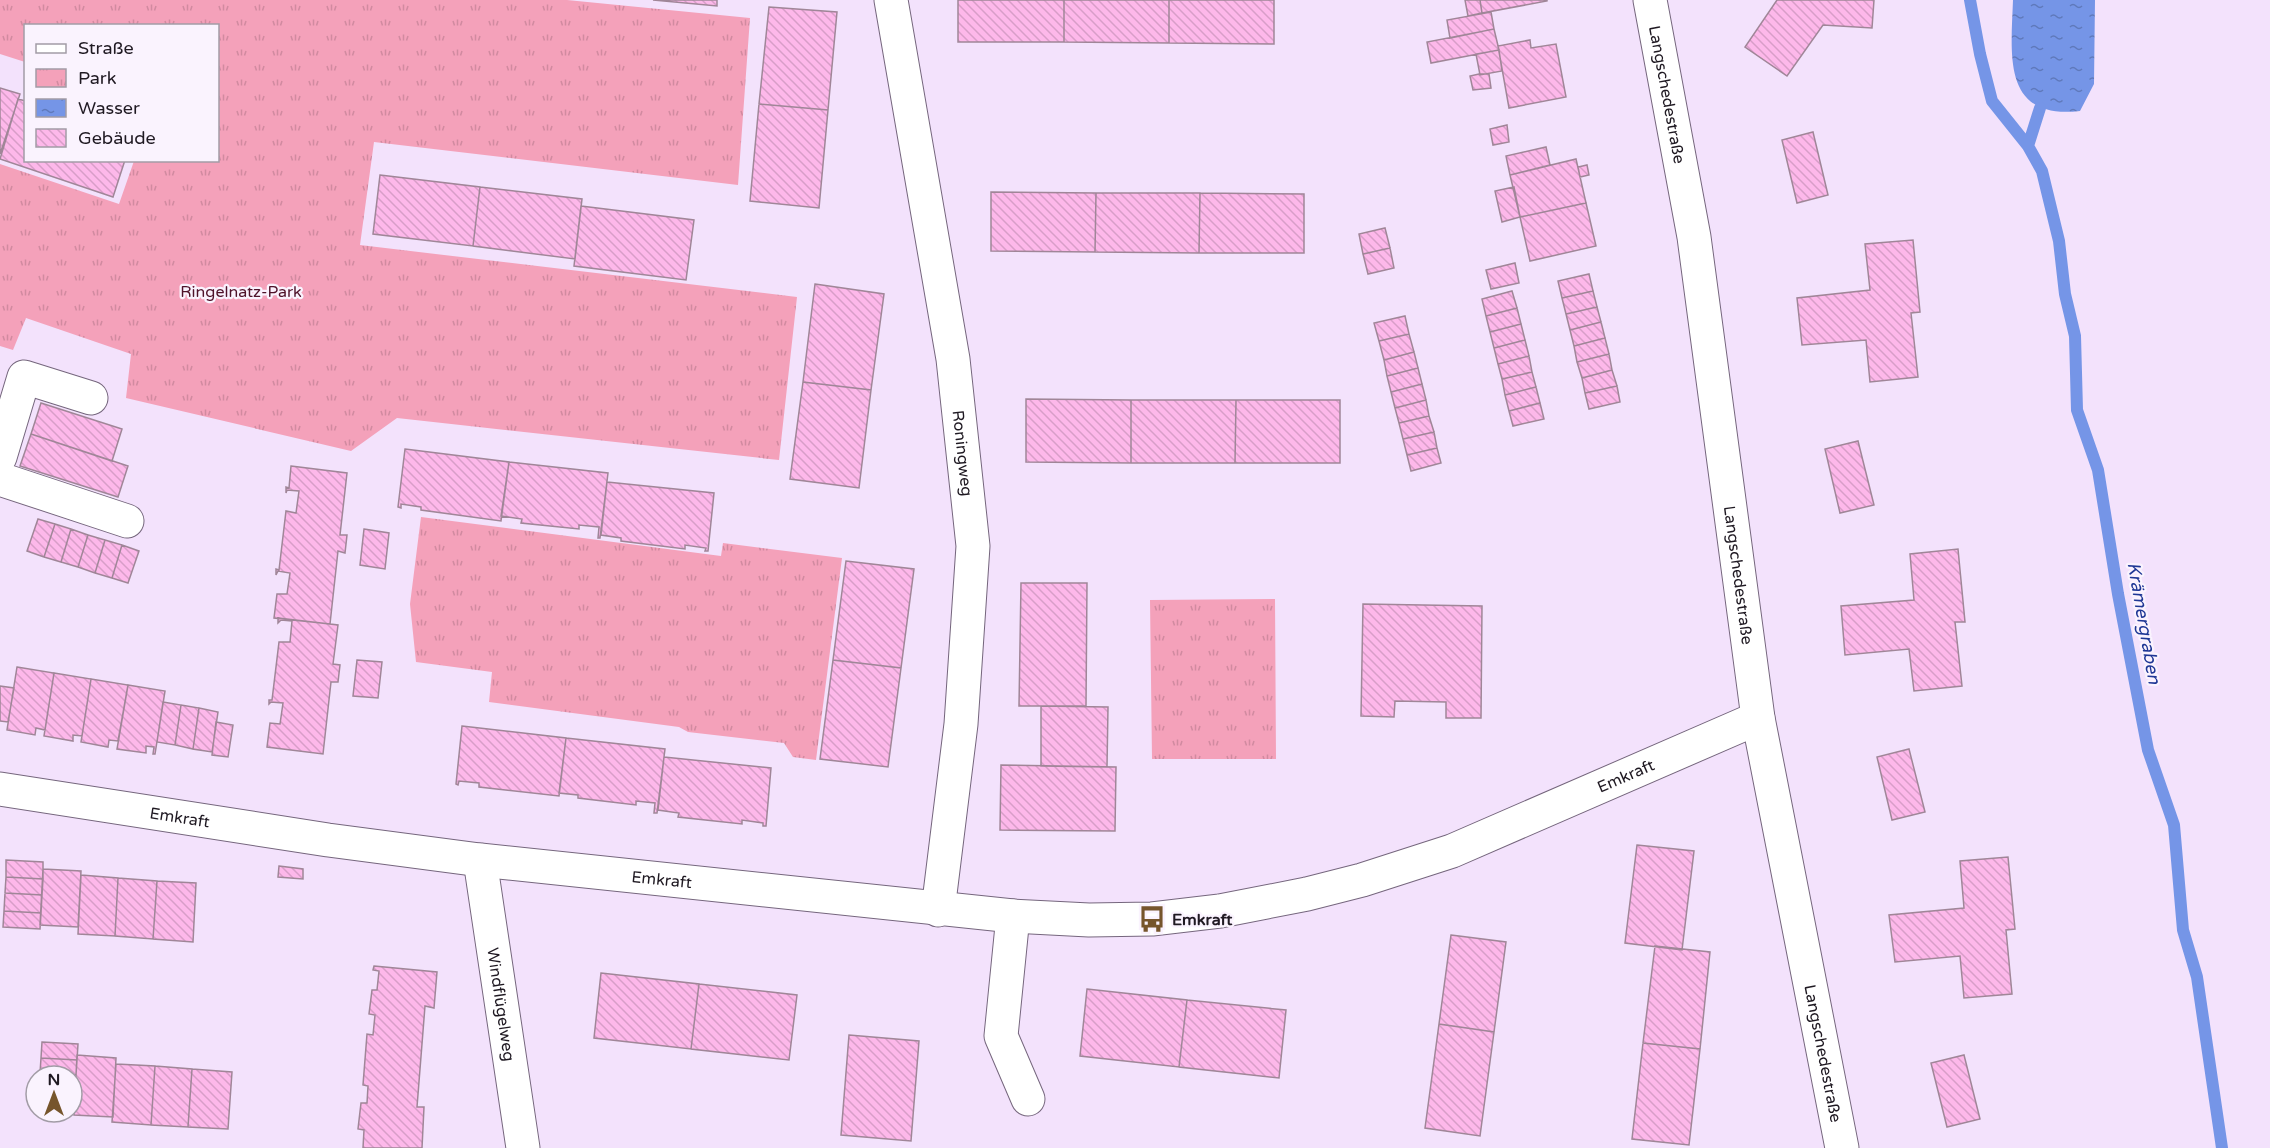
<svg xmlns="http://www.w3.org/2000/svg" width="2270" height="1148" font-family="'Varela Round',sans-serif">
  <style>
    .park { fill: url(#park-tufts) }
    .water { fill: url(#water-ripples) }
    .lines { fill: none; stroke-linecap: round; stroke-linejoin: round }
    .stream { stroke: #7595e7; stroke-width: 12 }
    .building { fill: url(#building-back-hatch); stroke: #a08698; stroke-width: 1.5 }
    .minor-casing { stroke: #75667d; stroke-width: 35 }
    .minor { stroke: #fff; stroke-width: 33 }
    .labels { text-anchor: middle; stroke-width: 4.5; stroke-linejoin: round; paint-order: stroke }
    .street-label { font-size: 16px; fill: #1f1922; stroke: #faf3fe }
    .park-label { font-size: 16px; fill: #4f122a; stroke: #faf3fe }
    .poi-label { font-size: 16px; font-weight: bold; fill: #1f1922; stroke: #faf3fe; text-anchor: start }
    .water-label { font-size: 18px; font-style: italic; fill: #1e3795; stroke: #faf3fe }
  </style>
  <defs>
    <pattern id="park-tufts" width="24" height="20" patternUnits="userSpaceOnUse" patternTransform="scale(1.5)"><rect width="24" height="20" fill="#f4a1ba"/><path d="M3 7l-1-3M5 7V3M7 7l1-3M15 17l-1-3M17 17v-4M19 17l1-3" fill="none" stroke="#d18aa0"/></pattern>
    <pattern id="water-ripples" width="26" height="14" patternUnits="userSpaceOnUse" patternTransform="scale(1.5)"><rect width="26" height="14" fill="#7595e7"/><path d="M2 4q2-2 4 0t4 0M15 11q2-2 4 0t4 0" fill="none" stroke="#5f79bb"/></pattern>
    <pattern id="building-back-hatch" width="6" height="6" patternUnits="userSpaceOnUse" patternTransform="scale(1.5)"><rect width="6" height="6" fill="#fdb8ea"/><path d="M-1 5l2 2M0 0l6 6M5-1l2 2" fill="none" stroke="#d89ec8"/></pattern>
  </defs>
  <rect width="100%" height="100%" fill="#f3e2fc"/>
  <path class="park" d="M0 0H567L750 18 738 185 374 142 360 245 797 297 779 460 397 418 351 451 126 398 131 354 26 318 13 350 0 346V164L119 204 134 161 218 160V26H26L25 62 0 54Z
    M421 517 721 556 723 543 842 558 816 760 793 757 784 743 688 732 679 727 489 702 492 672 416 662 410 604Z
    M1275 599 1276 759H1152L1150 600Z"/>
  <path class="water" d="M2013 0H2095L2094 84 2080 111C2002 120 2011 56 2013 0Z"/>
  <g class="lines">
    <path class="stream" d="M1970 0 1980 54 1992 101 2028 146
      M2040 108 2028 146 2042 171 2059 241 2065 294 2075 336 2077 410 2098 470 2118 594 2148 750 2174 825 2183 930 2197 977 2222 1148"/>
  </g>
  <path class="building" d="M653 0H717V6Z
    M958 0H1064V42H958Z
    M1064 0H1169V43L1064 42Z
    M1169 0H1274V44L1169 43Z
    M1465 0H1480L1482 13 1468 16Z
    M1480 0H1547V1L1482 13Z
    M1777 0H1874L1872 28 1823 25 1787 76 1745 47Z
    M769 7 837 12 828 110 759 104Z
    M1491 12 1494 29 1450 38 1447 20Z
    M1494 29 1499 50 1431 63 1427 42Z
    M1530 40 1531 48 1556 44 1566 97 1509 108 1498 46Z
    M1499 50 1502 71 1480 75 1476 54Z
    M1479 74H1489L1491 88 1473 90 1470 76Z
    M0 88 20 94 0 154Z
    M18 99 26 101V160H125L113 197 0 159Z
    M759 104 828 110 819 208 750 201Z
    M1507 125 1509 142 1493 145 1490 129Z
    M1813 132 1828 195 1797 203 1782 140Z
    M1546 147 1550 165 1510 175 1506 156Z
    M1576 159 1586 203 1520 217 1510 175Z
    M1587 165 1589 175 1580 177 1578 167Z
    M380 175 480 187 473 246 373 234Z
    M480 187 582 199 575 259 473 246Z
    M1514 187 1520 217 1502 222 1495 191Z
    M991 192 1096 193 1095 252 991 251Z
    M1096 193H1200L1199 253 1095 252Z
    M1200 193 1304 194V253H1199Z
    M1586 203 1596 246 1530 261 1520 217Z
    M581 206 694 220 686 280 574 266Z
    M1385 228 1390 248 1363 254 1359 234Z
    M1913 240 1920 312 1911 313 1918 377 1870 382 1866 340 1802 345 1797 298 1870 290 1865 244Z
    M1390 248 1394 268 1368 274 1363 254Z
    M1515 263 1519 283 1491 289 1486 270Z
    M1589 274 1593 291 1562 298 1558 281Z
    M815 284 884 294 871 390 803 382Z
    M1512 291 1517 308 1486 316 1482 299Z
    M1593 291 1597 307 1566 314 1562 298Z
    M1597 307 1601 322 1570 330 1566 314Z
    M1517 308 1521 324 1490 332 1486 316Z
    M1405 316 1409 334 1379 341 1374 323Z
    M1601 322 1605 338 1574 346 1570 330Z
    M1521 324 1525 340 1494 348 1490 332Z
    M1409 334 1414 352 1384 360 1379 341Z
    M1605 338 1609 354 1577 362 1574 346Z
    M1525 340 1529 356 1498 364 1494 348Z
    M1414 352 1418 368 1387 376 1384 360Z
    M1609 354 1612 370 1582 378 1577 362Z
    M1529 356 1532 372 1502 379 1498 364Z
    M1418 368 1422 384 1391 392 1387 376Z
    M1612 370 1617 386 1585 393 1582 378Z
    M1532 372 1536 387 1505 395 1502 379Z
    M803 382 871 390 859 488 790 479Z
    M1422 384 1426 400 1395 408 1391 392Z
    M1617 386 1620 402 1589 409 1585 393Z
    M1536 387 1540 403 1509 411 1505 395Z
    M1026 399 1131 400V463L1026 462Z
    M1131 400H1236L1235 463H1131Z
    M1236 400H1340V463H1235Z
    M1426 400 1429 416 1399 423 1395 408Z
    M41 403 122 429 112 461 31 434Z
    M1540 403 1544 419 1513 426 1509 411Z
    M1429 416 1434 432 1403 439 1399 423Z
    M1434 432 1437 448 1407 455 1403 439Z
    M31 434 128 466 118 497 20 466Z
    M1858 441 1874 505 1840 513 1825 449Z
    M1437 448 1441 463 1411 471 1407 455Z
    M405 449 509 462 501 521 421 510V507L401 504V508L398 507Z
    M509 462 608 473 600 538H598L599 527 579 525V529L521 523 522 519 501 516Z
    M291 466 347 473 340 535H347L345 553 338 551 330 624 274 618 277 594H287L290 573 278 571 276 575V569L279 570 286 511 296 513 299 491 287 490 286 493V487L289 488Z
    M607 482 714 493 708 551H705L706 548 685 545V549L621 541V538L601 535Z
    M38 519 55 524 44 557 27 551Z
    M55 524 71 529 61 562 44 557Z
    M71 529 88 535 78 567 61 562Z
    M364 529 389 533 385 569 360 565Z
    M88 535 105 540 95 573 78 567Z
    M105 540 122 545 112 578 95 573Z
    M122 545 139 551 128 583 112 578Z
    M1958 549 1965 622H1955L1962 686 1914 691 1909 649 1845 655 1841 606 1914 600 1910 554Z
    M846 561 914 569 901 668 833 660Z
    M1021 583H1087L1086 706H1019Z
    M1363 604 1482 606 1481 718H1446V702L1395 701 1394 717 1361 716Z
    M278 618 338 625 333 664 340 665 338 682H331L323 754 267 747 270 723 280 724 283 703 271 702 269 704V700H272L279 642H290L292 621 281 620 278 623Z
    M357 660 382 662 378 698 353 696Z
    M833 660 901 668 888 767 820 759Z
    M17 667 54 673 45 730 36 728 35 735 7 730Z
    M54 673 91 679 82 736 73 735V741L44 736Z
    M91 679 128 685 118 741 109 740 108 747 81 742Z
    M128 685 165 691 155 754H153L154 747 146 746V753L117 749Z
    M0 686 14 688 8 722 0 721Z
    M163 702 181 705 175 745 157 742Z
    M181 705 199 708 193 749 175 745Z
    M1041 706 1108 707 1107 767 1041 766Z
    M199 708 218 712 212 752 193 749Z
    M216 722 233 725 228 757 212 755Z
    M462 726 566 738 559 796 479 787V783L459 781 458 785 456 784Z
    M566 738 665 749 657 813H654L655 803 636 801V805L578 798V795L559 793Z
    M1909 749 1925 812 1892 820 1877 757Z
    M664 757 771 768 766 826H763V823L742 820V824L678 817 679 813 658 810Z
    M1001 765 1116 767 1115 831 1000 830Z
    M1637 845 1694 851 1682 950 1625 943Z
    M2008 857 2015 929 2006 930 2012 994 1964 998 1960 956 1895 962 1889 915 1964 908 1960 861Z
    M6 860 43 862V879L6 877Z
    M279 866 303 869V879L278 877Z
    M43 869 81 871 78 927 40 925Z
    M81 875 118 878 115 936 78 934Z
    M6 877 43 879 42 895 5 893Z
    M118 878 157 881 153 939 115 936Z
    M157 881 196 883 193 942 153 939Z
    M5 893 42 895 41 913 4 911Z
    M4 911 41 913 40 929 3 927Z
    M1451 935 1506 942 1494 1032 1439 1024Z
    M1655 946 1710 952 1700 1049 1643 1043Z
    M374 966 437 972 434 1008 425 1006 417 1107H424L422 1148H363L364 1130 358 1129 361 1103H367L368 1086 363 1085 367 1034 373 1035 375 1015 369 1014 372 990H377L379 971 373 970Z
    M601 973 699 984 691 1049 594 1038Z
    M699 984 797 995 789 1060 691 1049Z
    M1087 989 1187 1000 1179 1067 1080 1056Z
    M1187 1000 1286 1010 1279 1078 1179 1067Z
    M1439 1024 1494 1032 1480 1136 1425 1128Z
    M849 1035 919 1041 911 1141 841 1135Z
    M42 1042 78 1044 77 1060 41 1058Z
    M1643 1043 1700 1049 1689 1145 1632 1139Z
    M77 1055 116 1058 113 1117 74 1115Z
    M1964 1055 1980 1119 1947 1127 1931 1063Z
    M41 1058 77 1060 76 1075 40 1073Z
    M116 1064 155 1066 151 1125 112 1122Z
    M155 1066 192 1069 188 1127 151 1125Z
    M192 1069 232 1072 228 1129 188 1127Z
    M40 1073 76 1075 75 1093 72 1092V1076H39Z"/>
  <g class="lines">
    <defs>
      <g id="minor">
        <path id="s1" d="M891 0 953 359 973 546 961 724 938 910"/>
        <path id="s2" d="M1650 0 1694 237 1758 718 1842 1148"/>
        <path d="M0 457 24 377 91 398"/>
        <path d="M0 479 127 521"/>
        <path id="s3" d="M0 789 328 840 480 860 1013 916 1089 920 1152 919 1220 911 1307 894 1362 880 1452 851 1758 718"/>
        <path id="s4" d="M480 860 523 1148"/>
        <path d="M1013 916 1001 1036 1028 1099"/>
      </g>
    </defs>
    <use href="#minor" class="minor-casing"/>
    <use href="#minor" class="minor"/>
  </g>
  <defs>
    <symbol id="bus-bare" viewBox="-9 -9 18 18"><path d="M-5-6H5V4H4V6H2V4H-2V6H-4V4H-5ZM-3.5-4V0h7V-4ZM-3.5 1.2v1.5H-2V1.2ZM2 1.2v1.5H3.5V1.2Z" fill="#76552c" stroke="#faf3fe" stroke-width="2.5" paint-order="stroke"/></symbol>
  </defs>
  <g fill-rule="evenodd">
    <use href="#bus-bare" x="1133" y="900" width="38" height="38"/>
  </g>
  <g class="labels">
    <g class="street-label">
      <text dy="6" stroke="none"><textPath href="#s2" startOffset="96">Langschedestraße</textPath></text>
      <text dy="6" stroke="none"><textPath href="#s1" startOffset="459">Roningweg</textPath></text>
      <text dy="6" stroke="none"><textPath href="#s2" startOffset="582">Langschedestraße</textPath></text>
      <text dy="6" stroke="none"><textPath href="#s3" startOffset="1658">Emkraft</textPath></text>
      <text dy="6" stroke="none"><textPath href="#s3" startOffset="182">Emkraft</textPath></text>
      <text dy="6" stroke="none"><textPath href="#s3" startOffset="668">Emkraft</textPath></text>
      <text dy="6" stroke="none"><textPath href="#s4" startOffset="146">Windflügelweg</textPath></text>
      <text dy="6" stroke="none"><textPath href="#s2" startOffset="1068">Langschedestraße</textPath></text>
    </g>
    <g class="park-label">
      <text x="241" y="297">Ringelnatz-Park</text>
    </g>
    <g class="poi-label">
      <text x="1172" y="925">Emkraft</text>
    </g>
    <g class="water-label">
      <text transform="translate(2144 623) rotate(80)" y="6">Krämergraben</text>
    </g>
  </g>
  <rect x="24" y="24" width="195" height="138" fill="#faf3fe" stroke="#a29ca6" stroke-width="1.5"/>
  <rect x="36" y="44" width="30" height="9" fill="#ffffff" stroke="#a29ca6" stroke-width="1.5"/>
  <text x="78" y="54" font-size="18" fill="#1f1922">Straße</text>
  <rect x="36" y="69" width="30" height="18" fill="url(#park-tufts)" stroke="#a29ca6" stroke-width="1.5"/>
  <text x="78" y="84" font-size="18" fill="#1f1922">Park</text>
  <rect x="36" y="99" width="30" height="18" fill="url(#water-ripples)" stroke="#a29ca6" stroke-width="1.5"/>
  <text x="78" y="114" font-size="18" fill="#1f1922">Wasser</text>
  <rect x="36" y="129" width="30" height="18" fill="url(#building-back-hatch)" stroke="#a29ca6" stroke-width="1.5"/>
  <text x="78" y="144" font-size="18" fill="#1f1922">Gebäude</text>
  <g transform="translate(54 1094)"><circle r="28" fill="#faf3fe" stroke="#a29ca6" stroke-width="1.5"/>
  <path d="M0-4.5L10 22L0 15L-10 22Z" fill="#76552c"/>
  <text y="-9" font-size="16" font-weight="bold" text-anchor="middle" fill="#1f1922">N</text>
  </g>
</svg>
